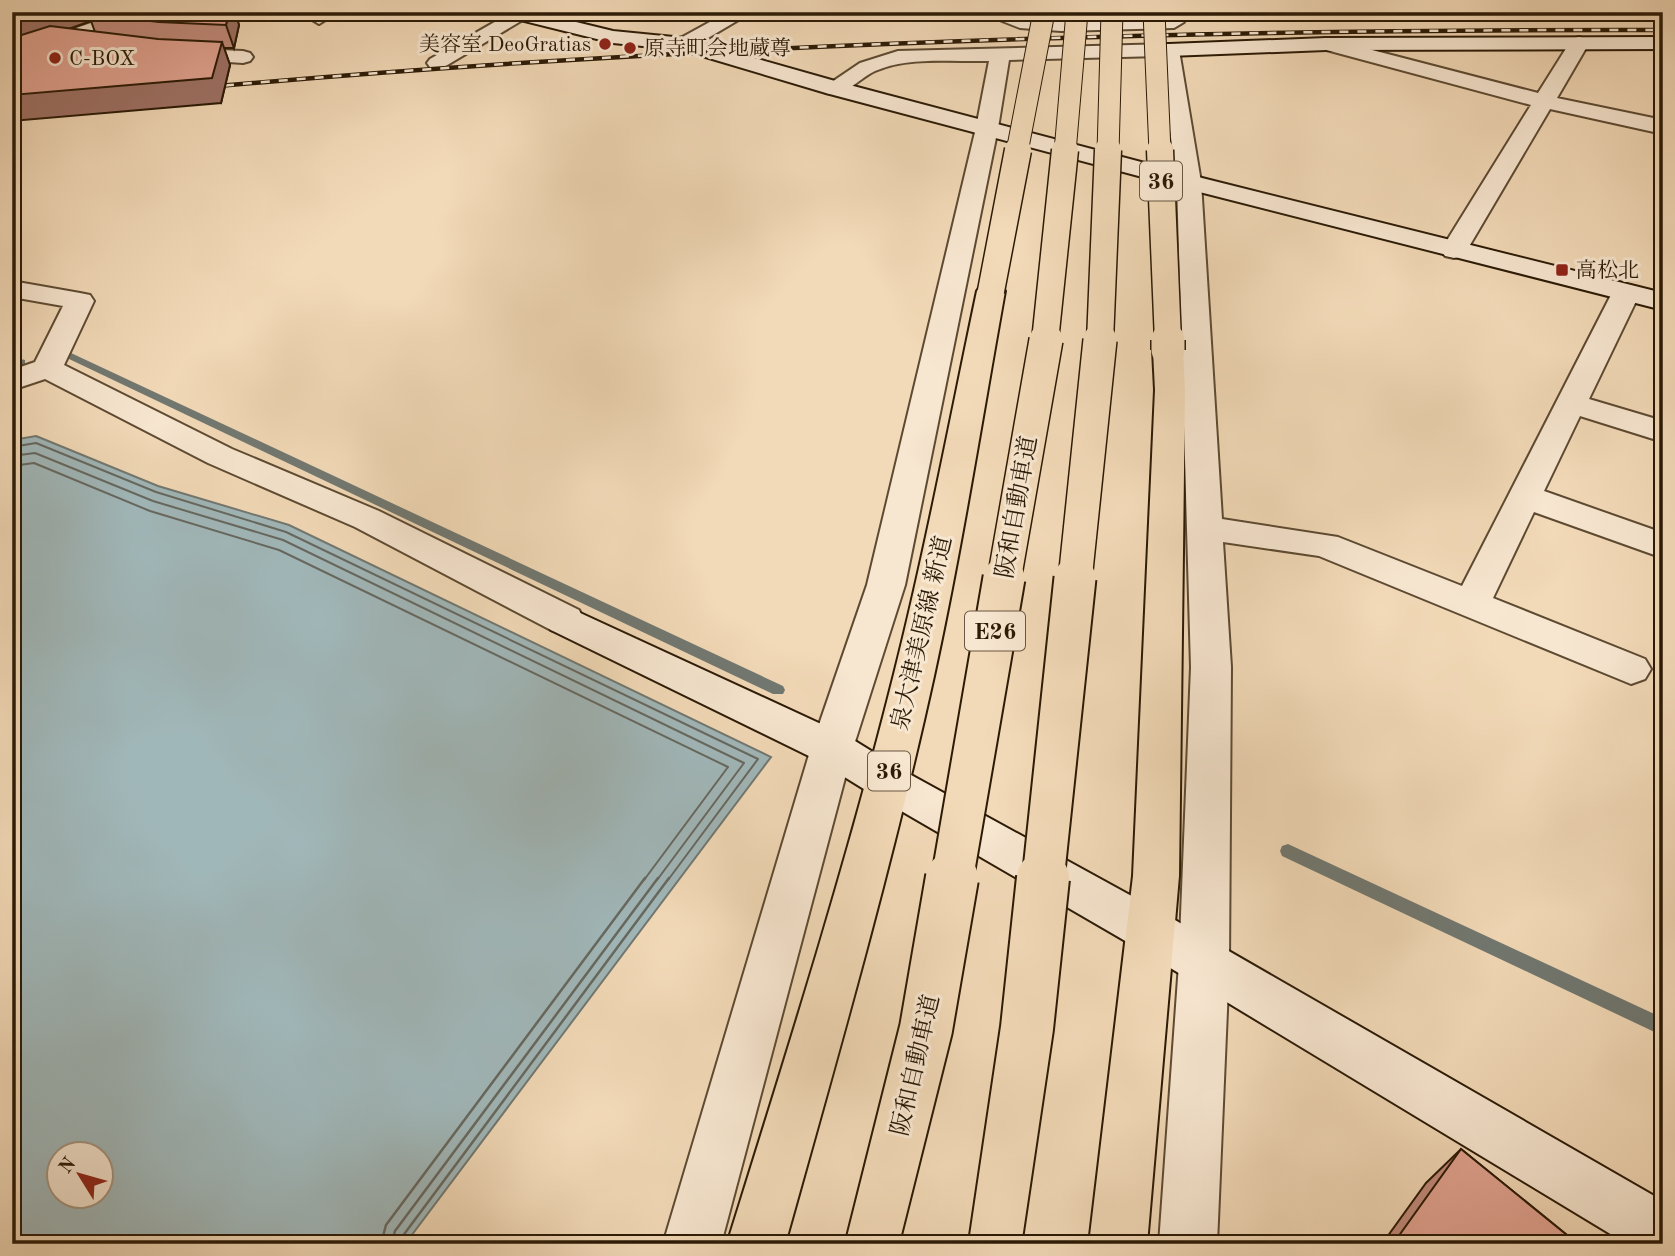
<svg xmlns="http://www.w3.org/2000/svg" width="1675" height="1256" font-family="'Old Standard TT','Noto Serif JP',serif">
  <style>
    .water { fill: #a0b7b9; stroke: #717871; stroke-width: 2; fill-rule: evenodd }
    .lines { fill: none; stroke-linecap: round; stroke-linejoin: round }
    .shore-far1 { stroke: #666860; stroke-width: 2 }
    .shore { stroke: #666860; stroke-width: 2.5 }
    .stream { fill: #717871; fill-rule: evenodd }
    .street-casing { stroke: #5d4a32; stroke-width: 4 }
    .secondary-casing { stroke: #2b1a06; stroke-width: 4 }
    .primary-casing { stroke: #2b1a06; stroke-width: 4 }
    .street { fill: #f7e6d0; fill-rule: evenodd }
    .secondary { fill: #f7e6d0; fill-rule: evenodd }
    .primary { fill: #f2d9b7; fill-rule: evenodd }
    .rail-casing { stroke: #2b1a06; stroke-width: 4.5 }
    .rail { stroke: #f7e6d0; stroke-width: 2.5; stroke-dasharray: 9; stroke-linecap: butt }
    .primary-bridge-far2-casing { stroke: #2b1a06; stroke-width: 23; stroke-linecap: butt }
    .primary-bridge-far1-casing { stroke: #2b1a06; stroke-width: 29; stroke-linecap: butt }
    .primary-bridge-casing { stroke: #2b1a06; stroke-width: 36; stroke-linecap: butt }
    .highway-bridge-far4-casing { stroke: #2b1a06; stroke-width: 23; stroke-linecap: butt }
    .highway-bridge-far3-casing { stroke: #2b1a06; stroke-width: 29; stroke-linecap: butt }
    .highway-bridge-far2-casing { stroke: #2b1a06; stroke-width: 36; stroke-linecap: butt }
    .highway-bridge-far1-casing { stroke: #2b1a06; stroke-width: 45; stroke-linecap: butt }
    .highway-bridge-casing { stroke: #2b1a06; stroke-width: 56; stroke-linecap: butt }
    .primary-bridge-far2 { stroke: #f2d9b7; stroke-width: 21 }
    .primary-bridge-far1 { stroke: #f2d9b7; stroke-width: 26 }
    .primary-bridge { stroke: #f2d9b7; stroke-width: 33 }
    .highway-bridge-far4 { stroke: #f2d9b7; stroke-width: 21 }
    .highway-bridge-far3 { stroke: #f2d9b7; stroke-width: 26 }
    .highway-bridge-far2 { stroke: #f2d9b7; stroke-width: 33 }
    .highway-bridge-far1 { stroke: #f2d9b7; stroke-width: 41 }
    .highway-bridge { stroke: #f2d9b7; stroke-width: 52 }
    .wall { fill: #c28b7c; stroke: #2b1a06; stroke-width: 2; fill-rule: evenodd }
    .shaded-wall { fill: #9e7165; stroke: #2b1a06; stroke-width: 2 }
    .building { fill: #e1a290; stroke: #2b1a06; stroke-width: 2 }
    .poi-dot { fill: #8f2418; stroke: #f7e6d0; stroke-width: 2.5 }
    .labels { text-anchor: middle; stroke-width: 6; stroke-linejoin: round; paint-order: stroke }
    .far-poi-label { font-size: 21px; fill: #2b1a06; stroke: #f7e6d0; text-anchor: start }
    .shield { fill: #f7e6d0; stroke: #685743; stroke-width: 2 }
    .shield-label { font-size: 23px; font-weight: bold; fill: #2b1a06 }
    .street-label { font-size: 24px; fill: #2b1a06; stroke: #f7e6d0 }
  </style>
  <rect width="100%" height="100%" fill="#f2d9b7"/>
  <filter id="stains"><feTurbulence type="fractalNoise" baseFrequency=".00286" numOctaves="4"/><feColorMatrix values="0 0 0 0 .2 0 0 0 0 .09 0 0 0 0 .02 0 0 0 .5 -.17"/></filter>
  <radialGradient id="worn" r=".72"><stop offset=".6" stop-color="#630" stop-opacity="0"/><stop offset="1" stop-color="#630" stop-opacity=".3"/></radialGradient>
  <path class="water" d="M36 436 158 486 289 525 771 757 405 1244H12V440ZM60 1154H102V1196H60Z"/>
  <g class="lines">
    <path class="shore-far1" d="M12 447 36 443 156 492 286 532 758 759 668 880
      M12 456 35 453 153 501 283 540 744 763 657 880
      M12 466 34 463 150 511 279 550 728 767 644 880"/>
    <path class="shore" d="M381 1244 386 1225 645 878
      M391 1244 395 1231 658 878
      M400 1244 402 1237 669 878"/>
    <path class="stream" d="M71 353 783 686 785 690 783 694H773L67 358 66 356Z
      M21 359 25 360V364L12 369V362Z
      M1288 844 1663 1018V1036L1282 856 1280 851 1282 846Z"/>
    <defs>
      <path id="street" d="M123 12H151L149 16 12 63V50Z
        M315 12H338L319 24 309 18Z
        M512 12H529L531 15 444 67H430L427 63 430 59Z
        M728 12H752L691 48H677L674 44 677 40Z
        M1000 12H1019C1030 26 1141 17 1164 16L1165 12H1183L1184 22 1174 28 1061 31 1020 28 1002 21Z
        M1579 37 1586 39 1589 43 1557 98 1663 120V134L1550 109 1467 250 1463 256 1454 258 1445 256 1441 250 1531 105 1319 48 1316 44 1319 40 1326 38 1538 93 1572 39Z
        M1169 44 1176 46 1179 50 1201 182 1222 519 1338 537 1462 586 1612 293 1616 287 1626 285 1636 287 1640 293 1589 399 1663 421V442L1580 416 1544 491 1663 533V558L1534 512 1493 598 1645 659 1651 669 1645 679 1631 684 1319 556 1223 542 1231 667 1229 964 1217 1244H1159L1179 964 1191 667 1177 182 1160 56 1009 60 998 128 905 585 853 748 721 1244H663L811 748 867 585 976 128 989 61C953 62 908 56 875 71 858 79 846 97 826 93L823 88 860 63 898 51Z
        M174 48 243 51 250 53 253 57 250 61 243 63 167 58 164 54 167 50Z
        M12 281 80 293 90 295 94 301 64 365 232 449 379 511 579 610 584 620 579 630 565 634 551 630 355 527 208 463 45 379 12 390V370L35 362 63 306 12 297Z"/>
      <path id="secondary" d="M502 12H535L613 31 684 38 842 83 1198 177 1663 293V310L1180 187 826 93 682 50 613 43 504 16Z
        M1663 37V49L1326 50 1169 56 1162 54 1159 50 1162 46 1169 44 1326 38Z
        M565 606 847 736 902 770 1168 916 1663 1201V1244H1627L1134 946 872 794 817 760 551 630 546 620 551 610Z"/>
      <path id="primary" d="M991 283 1001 285 1005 291C982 419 962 548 934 676 892 867 838 1055 785 1244H727C786 1055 846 866 894 674 926 547 950 419 977 291L981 285Z
        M1168 341 1178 344 1183 350 1185 390 1179 876 1147 1244H1089L1133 876 1155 390 1153 350 1158 344Z"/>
    </defs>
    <use href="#street" class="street-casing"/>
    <use href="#secondary" class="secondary-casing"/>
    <use href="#primary" class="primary-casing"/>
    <use href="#street" class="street"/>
    <use href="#secondary" class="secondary"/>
    <use href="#primary" class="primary"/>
    <defs>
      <path id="rail" d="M207 87C691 44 1177 29 1663 30"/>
    </defs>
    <use href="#rail" class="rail-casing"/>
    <use href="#rail" class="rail"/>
    <defs>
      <path id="primary-bridge-far2" d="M1154 12 1160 152
        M1017 152 1044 12"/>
      <path id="primary-bridge-far1" d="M1160 150 1168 341
        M991 291 1018 150"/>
      <path id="primary-bridge" d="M1168 340V350"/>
      <path id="highway-bridge-far4" d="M1065 152 1077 12
        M1108 152 1112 12"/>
      <path id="highway-bridge-far3" d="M1045 341 1065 150
        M1100 341 1108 150"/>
      <path id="highway-bridge-far2" d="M1004 580 1046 340
        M1075 580 1100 340"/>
      <path id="highway-bridge-far1" d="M952 880 1004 578
        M1043 880 1075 578"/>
      <path id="highway-bridge" d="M872 1244 926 1029 952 878
        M995 1244 1027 1028 1043 878"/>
    </defs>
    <use href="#primary-bridge-far2" class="primary-bridge-far2-casing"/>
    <use href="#primary-bridge-far1" class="primary-bridge-far1-casing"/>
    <use href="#primary-bridge" class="primary-bridge-casing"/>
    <use href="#highway-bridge-far4" class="highway-bridge-far4-casing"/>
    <use href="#highway-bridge-far3" class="highway-bridge-far3-casing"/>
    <use href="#highway-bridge-far2" class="highway-bridge-far2-casing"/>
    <use href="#highway-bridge-far1" class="highway-bridge-far1-casing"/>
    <use href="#highway-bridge" class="highway-bridge-casing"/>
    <use href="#primary-bridge-far2" class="primary-bridge-far2"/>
    <use href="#primary-bridge-far1" class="primary-bridge-far1"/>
    <use href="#primary-bridge" class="primary-bridge"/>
    <use href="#highway-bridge-far4" class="highway-bridge-far4"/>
    <use href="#highway-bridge-far3" class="highway-bridge-far3"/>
    <use href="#highway-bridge-far2" class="highway-bridge-far2"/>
    <use href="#highway-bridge-far1" class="highway-bridge-far1"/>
    <use href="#highway-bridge" class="highway-bridge"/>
  </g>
  <path class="wall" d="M12 12H235L239 25 234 48H224L230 65 221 103ZM91 21 95 32 69 29Z
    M1461 1149 1578 1244H1382L1426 1183Z"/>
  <path class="shaded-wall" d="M40 12H115L88 14 91 21 12 49V22Z
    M229 12H235L239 25 234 48 226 25Z
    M222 42 230 65 221 103 12 121V95Z"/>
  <path class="building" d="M12 12H40L12 22Z
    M92 12H229L226 25 159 22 88 14Z
    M50 26 158 39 222 42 212 78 12 95V38Z
    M1461 1149 1578 1244H1393Z"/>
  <g class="poi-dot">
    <circle cx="605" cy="44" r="7"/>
    <circle cx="630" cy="48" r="7"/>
    <circle cx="55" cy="58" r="7"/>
    <rect x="1555" y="263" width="14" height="14" rx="3.5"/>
  </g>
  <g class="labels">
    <g class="far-poi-label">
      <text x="591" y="51" text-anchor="end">美容室 DeoGratias</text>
      <text x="644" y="55">原寺町会地蔵尊</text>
      <text x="69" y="65">C-BOX</text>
      <text x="1576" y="277">高松北</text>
    </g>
    <g class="shield">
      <rect x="1140" y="161.5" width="42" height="39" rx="5"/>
      <rect x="965" y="611.5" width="60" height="39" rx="5"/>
      <rect x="868" y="751.5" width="42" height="39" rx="5"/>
    </g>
    <g class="shield-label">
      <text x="1161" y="189">36</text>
      <text x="995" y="639">E26</text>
      <text x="889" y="779">36</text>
    </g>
    <g class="street-label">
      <text transform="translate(1016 507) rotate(-80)" y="8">阪和自動車道</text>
      <text transform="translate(921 633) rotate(-77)" y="8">泉大津美原線 新道</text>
      <text transform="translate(915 1065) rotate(-77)" y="8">阪和自動車道</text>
    </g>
  </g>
  <rect width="1675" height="1256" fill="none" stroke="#f2d9b7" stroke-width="42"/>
  <rect x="14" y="14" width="1647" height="1228" fill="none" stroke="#2b1a06" stroke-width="3.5"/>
  <rect x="21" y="21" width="1633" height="1214" fill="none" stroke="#2b1a06" stroke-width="2"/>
  <g transform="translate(80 1175) rotate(307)"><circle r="33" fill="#f7e6d0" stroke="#a5947f" stroke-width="2"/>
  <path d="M0-5L12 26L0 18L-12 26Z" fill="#8f2418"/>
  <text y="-10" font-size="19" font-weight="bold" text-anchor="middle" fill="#2b1a06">N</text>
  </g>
  <rect width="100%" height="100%" filter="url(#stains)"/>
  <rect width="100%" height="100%" fill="url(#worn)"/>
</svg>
